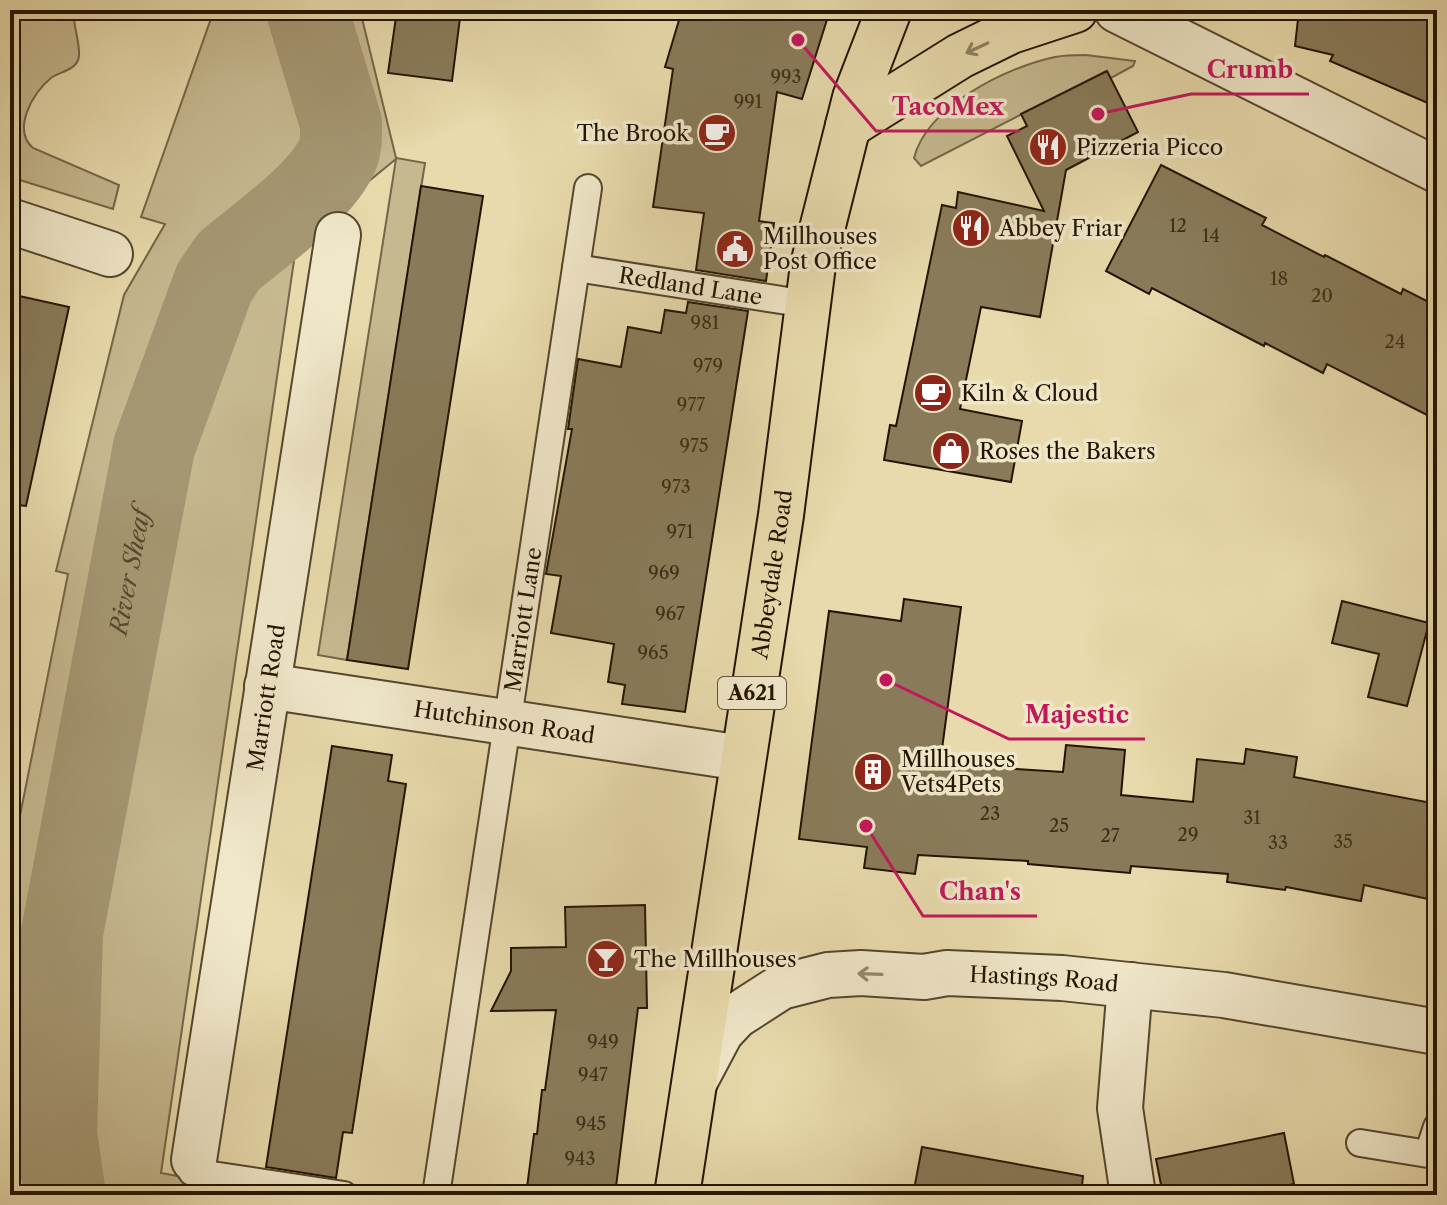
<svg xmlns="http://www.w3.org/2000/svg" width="1447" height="1205" font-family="'Libre Caslon Text',serif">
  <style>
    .green { fill: #c6b88f; stroke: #746648; stroke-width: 2 }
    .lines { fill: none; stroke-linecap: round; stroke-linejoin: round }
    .river { stroke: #a59772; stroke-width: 82 }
    .building { fill: #897b5a; stroke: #221401; stroke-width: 2 }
    .lane-casing { stroke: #54462c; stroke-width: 30 }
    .street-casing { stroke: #54462c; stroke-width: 48 }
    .primary-casing { stroke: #221401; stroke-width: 48 }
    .lane { stroke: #f0e7c9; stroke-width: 26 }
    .street { stroke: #f0e7c9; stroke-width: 44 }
    .primary { stroke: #e8daac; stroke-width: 44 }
    .oneway { stroke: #8f815f }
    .oneway2 { stroke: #93886f }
    .labels { text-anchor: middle; stroke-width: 7; stroke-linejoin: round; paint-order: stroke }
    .number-label { font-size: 18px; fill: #3c2e17 }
    .shield { fill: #f0e7c9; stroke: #60533d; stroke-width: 2 }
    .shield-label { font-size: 20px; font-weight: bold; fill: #221401 }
    .poi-label { font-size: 22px; fill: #221401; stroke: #f0e7c9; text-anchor: start }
    .street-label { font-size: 22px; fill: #221401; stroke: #f0e7c9 }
    .water-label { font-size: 24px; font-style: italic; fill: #56482e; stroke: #f0e7c9 }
    .leader { fill: none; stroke: #c2185b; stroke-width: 3 }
    .callout-dot { fill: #c2185b; stroke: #f0e7c9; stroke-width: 3 }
    .callout-label { font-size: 24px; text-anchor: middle; font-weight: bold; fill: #c2185b; stroke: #f0e7c9; stroke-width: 7; stroke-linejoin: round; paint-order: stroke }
  </style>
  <rect width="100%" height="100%" fill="#e8daac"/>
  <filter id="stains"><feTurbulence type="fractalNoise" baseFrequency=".0025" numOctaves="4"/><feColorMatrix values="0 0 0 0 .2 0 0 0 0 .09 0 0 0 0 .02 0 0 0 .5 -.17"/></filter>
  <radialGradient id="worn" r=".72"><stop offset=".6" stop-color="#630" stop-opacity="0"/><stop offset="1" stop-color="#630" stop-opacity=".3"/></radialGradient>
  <path class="green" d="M10 10H80L74 19C75 30 80 46 79 56 77 71 60 71 51 78 32 93 12 130 33 148L119 185 113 209 10 177Z
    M214 10H360L396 158 425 163 347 660 318 655 396 159 297 240 161 1173 280 1195H24L34 1172 22 1141 10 1126V855L16 836 68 574 56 571 124 295 165 224 141 217Z
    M1086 55 1135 61 1133 66 1111 78 1106 71 921 166 914 158C927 106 1007 67 1055 57 1065 55 1076 55 1086 55Z"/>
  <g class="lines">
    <path class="river" id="s1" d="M65 1195 56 1134 62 933 154 447 214 283 229 261C260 235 317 195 335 160 342 149 341 136 341 123L307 10"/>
  </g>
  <path class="building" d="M397 10H461L452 81 388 73Z
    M682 10H830L802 99 777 92 759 221 774 223 766 281 696 270 704 213 653 207 673 69 665 67Z
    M1299 10H1437V107L1330 61 1333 55 1295 46Z
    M1107 71 1138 132 1066 170 1040 317 981 307 960 409 1022 421 1011 482 884 460 890 425 896 426 942 205 956 208 958 192 1044 211 1007 136 1027 126 1021 114Z
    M1161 165 1266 218 1262 225 1324 257 1325 255 1401 294 1403 289 1437 306V420L1327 364 1323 373 1265 343 1264 346 1152 288 1149 294 1106 271Z
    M421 186 483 196 408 669 347 660Z
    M10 294 69 307 26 506 10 504Z
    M688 302 748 311 685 712 622 704 625 685 608 682 614 644 551 633 561 576 546 574 572 429H568L578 359 621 367 628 327 661 333 665 310 686 313Z
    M904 599 961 607 940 764 1063 772 1066 745 1125 750 1121 795 1193 802 1197 759 1244 764 1246 749 1297 757 1294 777 1437 804V901L1364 885 1361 901 1286 887 1285 890 1227 882 1228 874 1131 866 1130 873 1028 864V861L918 855 915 874 864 868 867 847 799 839 829 611 901 621Z
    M1342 601 1429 623 1407 706 1368 697 1379 654 1332 643Z
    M332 746 392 755 388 781 406 784 352 1133 343 1132 336 1178 266 1167Z
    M645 905 647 1008H638L615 1195H526L534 1134H537L542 1090H545L556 1010 491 1011 511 971V948L566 947 565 907Z
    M1284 1133 1294 1184 1239 1195H1163L1156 1159Z
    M922 1147 1083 1176 1081 1195H913Z"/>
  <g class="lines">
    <defs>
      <g id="lane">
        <path id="s2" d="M576 268 807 304"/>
        <path d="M1360 1143 1428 1154 1437 1127"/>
        <path d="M194 1160 192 1172 344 1195"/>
        <path id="s3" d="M436 1195 588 188"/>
      </g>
      <g id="street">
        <path d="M1117 10 1437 170"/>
        <path d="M10 221 110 254"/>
        <path id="s4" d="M267 686 742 758"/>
        <path d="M1130 985 1120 1108 1133 1195"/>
        <path id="s5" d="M695 1081 721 1032 736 1016 781 987 828 975 861 973 924 977 947 973 1062 978 1224 995 1437 1032"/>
        <path id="s6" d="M194 1160 338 235"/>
      </g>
      <g id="primary">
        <path d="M848 126 960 56 1011 31 1075 10"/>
        <path id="s7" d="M677 1195 781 515 813 265 855 98 889 10"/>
      </g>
    </defs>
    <use href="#lane" class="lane-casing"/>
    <use href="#street" class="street-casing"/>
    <use href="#primary" class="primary-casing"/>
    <use href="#lane" class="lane"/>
    <use href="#street" class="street"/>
    <use href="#primary" class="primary"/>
  </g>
  <defs><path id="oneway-shaft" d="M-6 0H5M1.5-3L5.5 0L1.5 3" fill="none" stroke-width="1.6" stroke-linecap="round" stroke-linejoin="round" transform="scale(2)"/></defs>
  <use class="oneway" href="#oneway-shaft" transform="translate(977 48) rotate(155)"/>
  <use class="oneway2" href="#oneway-shaft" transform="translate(870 974) rotate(-178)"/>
  <defs>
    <symbol id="cafe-disc" viewBox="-11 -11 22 22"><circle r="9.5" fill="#8f2418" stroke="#f0e7c9"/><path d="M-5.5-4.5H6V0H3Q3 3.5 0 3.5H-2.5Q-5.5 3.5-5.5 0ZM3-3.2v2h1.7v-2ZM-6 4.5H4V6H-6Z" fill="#fff"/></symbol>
    <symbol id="restaurant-disc" viewBox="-11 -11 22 22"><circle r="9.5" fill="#8f2418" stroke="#f0e7c9"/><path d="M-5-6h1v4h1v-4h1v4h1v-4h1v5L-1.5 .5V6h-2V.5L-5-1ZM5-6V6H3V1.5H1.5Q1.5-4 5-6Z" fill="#fff"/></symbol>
    <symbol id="civic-disc" viewBox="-11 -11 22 22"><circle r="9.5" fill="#8f2418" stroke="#f0e7c9"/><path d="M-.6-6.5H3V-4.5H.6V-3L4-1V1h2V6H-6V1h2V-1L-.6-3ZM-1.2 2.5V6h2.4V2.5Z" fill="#fff"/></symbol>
    <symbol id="shop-disc" viewBox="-11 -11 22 22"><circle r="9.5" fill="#8f2418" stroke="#f0e7c9"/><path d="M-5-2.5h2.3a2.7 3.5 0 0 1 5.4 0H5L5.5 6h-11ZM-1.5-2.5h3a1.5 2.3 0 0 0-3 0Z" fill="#fff"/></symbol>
    <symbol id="building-disc" viewBox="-11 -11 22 22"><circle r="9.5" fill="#8f2418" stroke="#f0e7c9"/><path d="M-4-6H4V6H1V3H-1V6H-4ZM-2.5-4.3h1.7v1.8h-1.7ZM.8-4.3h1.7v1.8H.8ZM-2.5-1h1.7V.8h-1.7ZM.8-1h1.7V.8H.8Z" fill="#fff"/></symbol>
    <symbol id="bar-disc" viewBox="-11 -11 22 22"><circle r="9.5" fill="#8f2418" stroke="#f0e7c9"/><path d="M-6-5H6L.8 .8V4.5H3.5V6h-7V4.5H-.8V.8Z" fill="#fff"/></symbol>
  </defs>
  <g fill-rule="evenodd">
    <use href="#cafe-disc" x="695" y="111" width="44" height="44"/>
    <use href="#restaurant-disc" x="1026" y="125" width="44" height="44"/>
    <use href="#restaurant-disc" x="949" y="206" width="44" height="44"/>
    <use href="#civic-disc" x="713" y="227" width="44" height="44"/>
    <use href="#cafe-disc" x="911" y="371" width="44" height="44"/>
    <use href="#shop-disc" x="929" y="429" width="44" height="44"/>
    <use href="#building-disc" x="851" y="750" width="44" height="44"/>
    <use href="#bar-disc" x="584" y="937" width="44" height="44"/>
  </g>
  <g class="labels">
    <g class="number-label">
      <text x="786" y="83">993</text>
      <text x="748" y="108">991</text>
      <text x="1178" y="232">12</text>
      <text x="1211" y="242">14</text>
      <text x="1279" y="285">18</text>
      <text x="1322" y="302">20</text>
      <text x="705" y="329">981</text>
      <text x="1395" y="348">24</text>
      <text x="708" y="372">979</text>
      <text x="691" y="411">977</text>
      <text x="694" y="452">975</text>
      <text x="676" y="493">973</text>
      <text x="680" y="538">971</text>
      <text x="664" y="579">969</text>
      <text x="670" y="620">967</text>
      <text x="653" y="659">965</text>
      <text x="990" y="820">23</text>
      <text x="1252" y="824">31</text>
      <text x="1059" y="832">25</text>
      <text x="1188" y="841">29</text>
      <text x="1110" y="842">27</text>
      <text x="1343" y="848">35</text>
      <text x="1278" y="849">33</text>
      <text x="603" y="1048">949</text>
      <text x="593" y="1081">947</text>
      <text x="591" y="1130">945</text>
      <text x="580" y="1165">943</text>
    </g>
    <rect class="shield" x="718" y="677" width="68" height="32" rx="6"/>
    <g class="shield-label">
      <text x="752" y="700">A621</text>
    </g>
    <g class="poi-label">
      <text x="689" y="141" text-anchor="end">The Brook</text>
      <text x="1076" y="155">Pizzeria Picco</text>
      <text x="999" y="236">Abbey Friar</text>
      <text x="763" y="244">Millhouses<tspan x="763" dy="25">Post Office</tspan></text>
      <text x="961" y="401">Kiln &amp; Cloud</text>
      <text x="979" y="459">Roses the Bakers</text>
      <text x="901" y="767">Millhouses<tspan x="901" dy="25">Vets4Pets</tspan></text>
      <text x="634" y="967">The Millhouses</text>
    </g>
    <g class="street-label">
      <text dy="8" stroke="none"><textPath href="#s2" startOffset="116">Redland Lane</textPath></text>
      <text dy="8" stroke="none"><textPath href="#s7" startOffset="628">Abbeydale Road</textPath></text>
      <text dy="8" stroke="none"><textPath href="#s3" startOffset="582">Marriott Lane</textPath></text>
      <text dy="8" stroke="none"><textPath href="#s6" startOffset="468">Marriott Road</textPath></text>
      <text dy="8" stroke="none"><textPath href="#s4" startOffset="240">Hutchinson Road</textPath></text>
      <text dy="8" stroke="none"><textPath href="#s5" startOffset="396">Hastings Road</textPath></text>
    </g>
    <g class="water-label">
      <text dy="8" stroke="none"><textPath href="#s1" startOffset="630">River Sheaf</textPath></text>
    </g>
  </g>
  <path class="leader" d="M1098 114L1191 94H1309M798 40L876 131H1020M886 680L1009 739H1145M866 826L923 916H1037"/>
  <g class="callout-dot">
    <circle cx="1098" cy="114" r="8"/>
    <circle cx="798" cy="40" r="8"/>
    <circle cx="886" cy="680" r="8"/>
    <circle cx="866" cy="826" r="8"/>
  </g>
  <g class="callout-label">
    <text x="1250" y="78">Crumb</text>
    <text x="948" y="115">TacoMex</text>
    <text x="1077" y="723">Majestic</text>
    <text x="980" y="900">Chan's</text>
  </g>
  <rect width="1447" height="1205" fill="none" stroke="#e8daac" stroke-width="40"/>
  <rect x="12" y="12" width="1423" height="1181" fill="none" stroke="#221401" stroke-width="4"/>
  <rect x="20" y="20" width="1407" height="1165" fill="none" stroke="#221401" stroke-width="2"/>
  <rect width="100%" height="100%" filter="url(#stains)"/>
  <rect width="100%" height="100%" fill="url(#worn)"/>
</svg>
